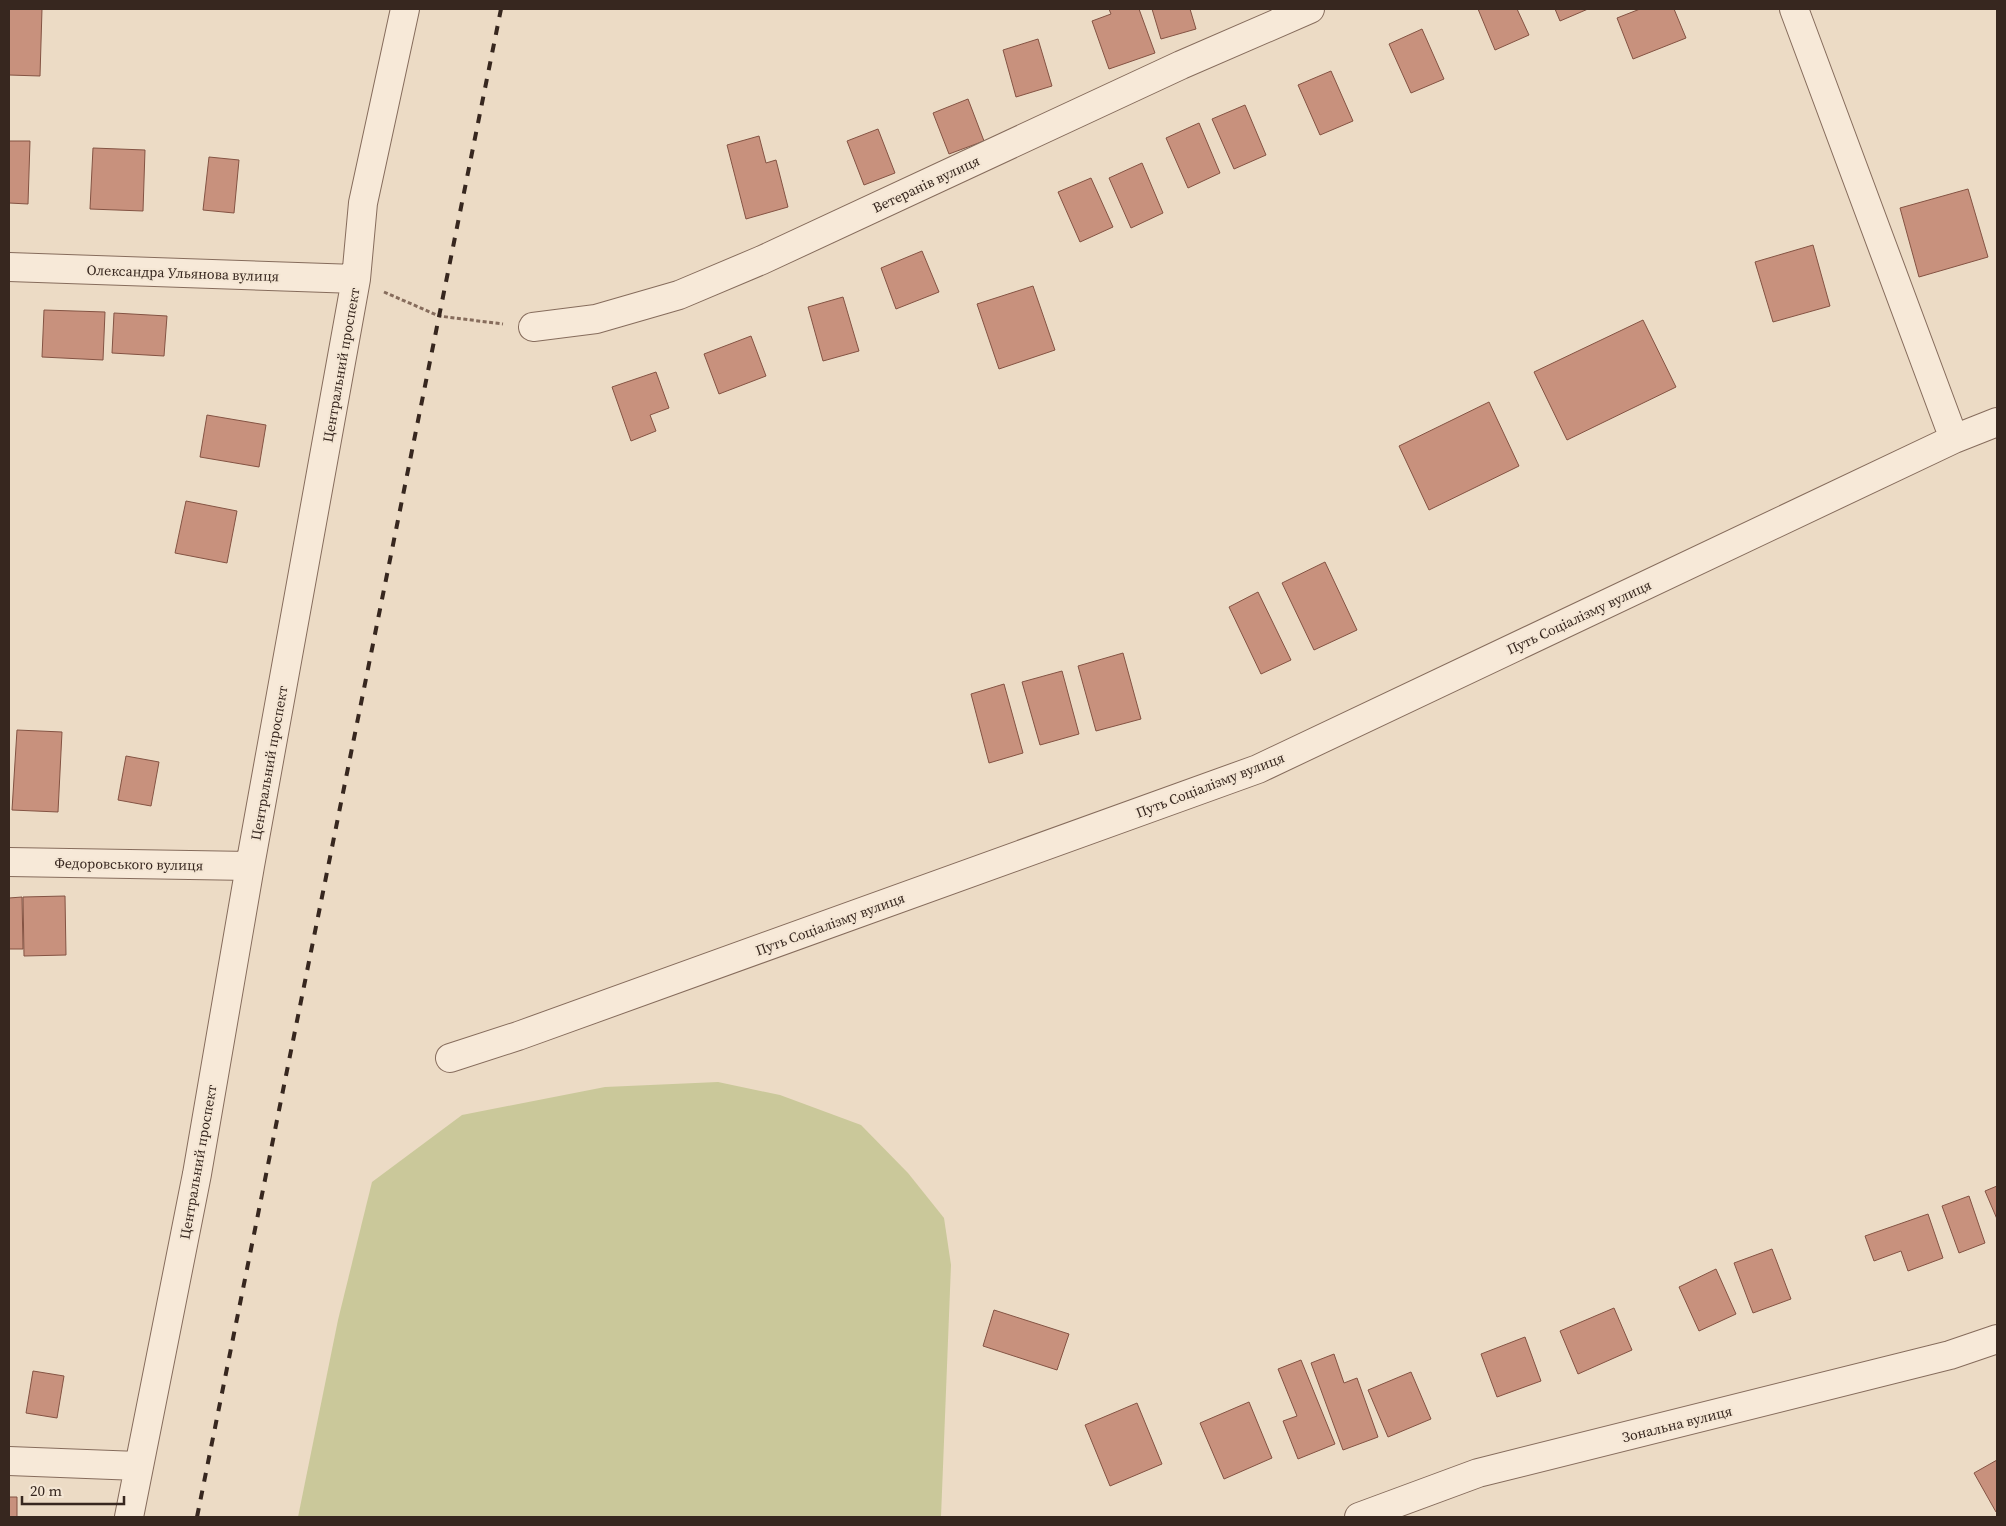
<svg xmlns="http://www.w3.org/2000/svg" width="2006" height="1526" font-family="'Source Serif 4',serif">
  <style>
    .green { fill: #cac89a }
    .building { fill: #c8917d; stroke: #845343 }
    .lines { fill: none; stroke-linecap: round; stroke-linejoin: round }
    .minor-casing { stroke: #866c5c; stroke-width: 30 }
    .path { stroke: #866c5c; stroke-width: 3; stroke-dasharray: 4 2.5; stroke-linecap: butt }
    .minor { stroke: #f7e9d8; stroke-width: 28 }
    .rail { stroke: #37271f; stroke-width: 4; stroke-dasharray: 9 9; stroke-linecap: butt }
    .labels { text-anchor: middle; stroke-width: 4; stroke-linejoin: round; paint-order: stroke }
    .street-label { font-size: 14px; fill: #37271f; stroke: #f4e6d4 }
  </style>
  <rect width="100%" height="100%" fill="#ecdbc5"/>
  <path class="green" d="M718 1082 780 1095 861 1125 908 1173 944 1218 951 1265 941 1517H298L338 1320 372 1182 462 1115 605 1087Z"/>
  <path class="building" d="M9 9H42L40 76 9 75Z
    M1109 9H1139L1155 53 1109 69 1092 21 1111 14Z
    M1152 9H1190L1196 29 1161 39Z
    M1478 9H1517L1529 35 1495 50Z
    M1555 9H1588L1560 21Z
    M1640 9H1674L1686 38 1633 59 1617 18Z
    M1422 29 1444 79 1411 93 1389 44Z
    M1038 39 1052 86 1016 97 1003 50Z
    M1331 71 1353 121 1320 135 1298 85Z
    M968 99 984 141 949 154 933 113Z
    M1245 105 1266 155 1234 169 1212 119Z
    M1199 123 1220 173 1188 188 1166 138Z
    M878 129 895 173 864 185 847 141Z
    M759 136 766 163 776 160 788 207 746 219 727 145Z
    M9 141H30L28 204 9 203Z
    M93 148 145 150 143 211 90 209Z
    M209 157 239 160 234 213 203 210Z
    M1142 163 1163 213 1131 228 1109 178Z
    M1091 178 1113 227 1080 242 1058 192Z
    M1968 189 1988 257 1919 277 1900 208Z
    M1813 245 1830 306 1773 322 1755 262Z
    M922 251 939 292 896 309 881 268Z
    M1033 286 1055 350 999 369 977 304Z
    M843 297 859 351 823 361 808 307Z
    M44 310 105 312 103 360 42 357Z
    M114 313 167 316 164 356 112 353Z
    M1643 320 1676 387 1567 440 1534 372Z
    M751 336 766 376 719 394 704 354Z
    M656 372 669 408 650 415 656 431 631 441 612 387Z
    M1489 402 1519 466 1429 510 1399 446Z
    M207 415 266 425 259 467 200 457Z
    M186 501 237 511 227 563 175 553Z
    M1325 562 1357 630 1314 650 1282 583Z
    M1258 592 1291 660 1261 674 1229 607Z
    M1123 653 1141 719 1096 731 1078 666Z
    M1062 671 1079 734 1040 745 1022 682Z
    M1004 684 1023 753 989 763 971 694Z
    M17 730 62 732 58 812 12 810Z
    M126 756 159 762 151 806 118 800Z
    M65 896 66 955 24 956 23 897Z
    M22 897 23 949H9V898Z
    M1997 1186V1219L1985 1191Z
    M1969 1196 1985 1243 1959 1253 1942 1206Z
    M1928 1214 1943 1258 1908 1271 1901 1251 1874 1261 1865 1236Z
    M1772 1249 1791 1299 1753 1313 1734 1263Z
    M1716 1269 1736 1314 1699 1331 1679 1287Z
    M1614 1308 1632 1350 1578 1374 1560 1331Z
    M994 1310 1069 1334 1057 1370 983 1346Z
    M1525 1337 1541 1381 1497 1397 1481 1354Z
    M1334 1354 1344 1383 1357 1378 1378 1437 1343 1450 1311 1363Z
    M1301 1360 1335 1444 1298 1459 1283 1421 1297 1416 1278 1369Z
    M33 1371 64 1376 57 1418 26 1413Z
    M1411 1372 1431 1419 1388 1437 1368 1390Z
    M1249 1402 1272 1458 1224 1479 1200 1423Z
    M1137 1403 1162 1464 1110 1486 1085 1425Z
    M1997 1460V1511L1996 1512 1974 1473Z
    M9 1497H17V1517H9Z"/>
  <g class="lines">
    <defs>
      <path id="minor" d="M1794 9 1954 439
        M9 267 356 279
        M533 327 596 319 679 295 762 260 1181 65 1310 9
        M9 862 250 866
        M450 1058 518 1036 1258 769 1954 439 1997 422
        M9 1461 138 1466
        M129 1517 197 1174 250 866 356 279 363 203 405 9
        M1359 1517 1478 1473 1950 1355 1997 1339"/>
    </defs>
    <use href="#minor" class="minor-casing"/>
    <path class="path" d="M384 292 439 316 503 324"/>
    <use href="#minor" class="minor"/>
    <path class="rail" d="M197 1517 501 9"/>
  </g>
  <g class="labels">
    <g class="street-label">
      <text transform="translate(926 184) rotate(-25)" y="5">Ветеранів вулиця</text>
      <text transform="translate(183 273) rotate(2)" y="5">Олександра Ульянова вулиця</text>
      <text transform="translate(341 365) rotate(-80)" y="5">Центральний проспект</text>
      <text transform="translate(1579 617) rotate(-25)" y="5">Путь Соціалізму вулиця</text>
      <text transform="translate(269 763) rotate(-80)" y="5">Центральний проспект</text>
      <text transform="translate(1210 785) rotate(-21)" y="5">Путь Соціалізму вулиця</text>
      <text transform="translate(129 864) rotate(1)" y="5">Федоровського вулиця</text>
      <text transform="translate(830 924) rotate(-20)" y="5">Путь Соціалізму вулиця</text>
      <text transform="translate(198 1162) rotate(-80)" y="5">Центральний проспект</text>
      <text transform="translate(1677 1424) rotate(-14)" y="5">Зональна вулиця</text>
    </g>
  </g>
  <rect width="2006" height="1526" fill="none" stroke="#37271f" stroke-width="20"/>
  <path d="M22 1496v8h102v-8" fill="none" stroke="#37271f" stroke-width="2.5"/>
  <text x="30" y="1496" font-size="15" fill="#37271f" stroke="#f4e6d4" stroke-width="4" paint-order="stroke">20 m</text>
</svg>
